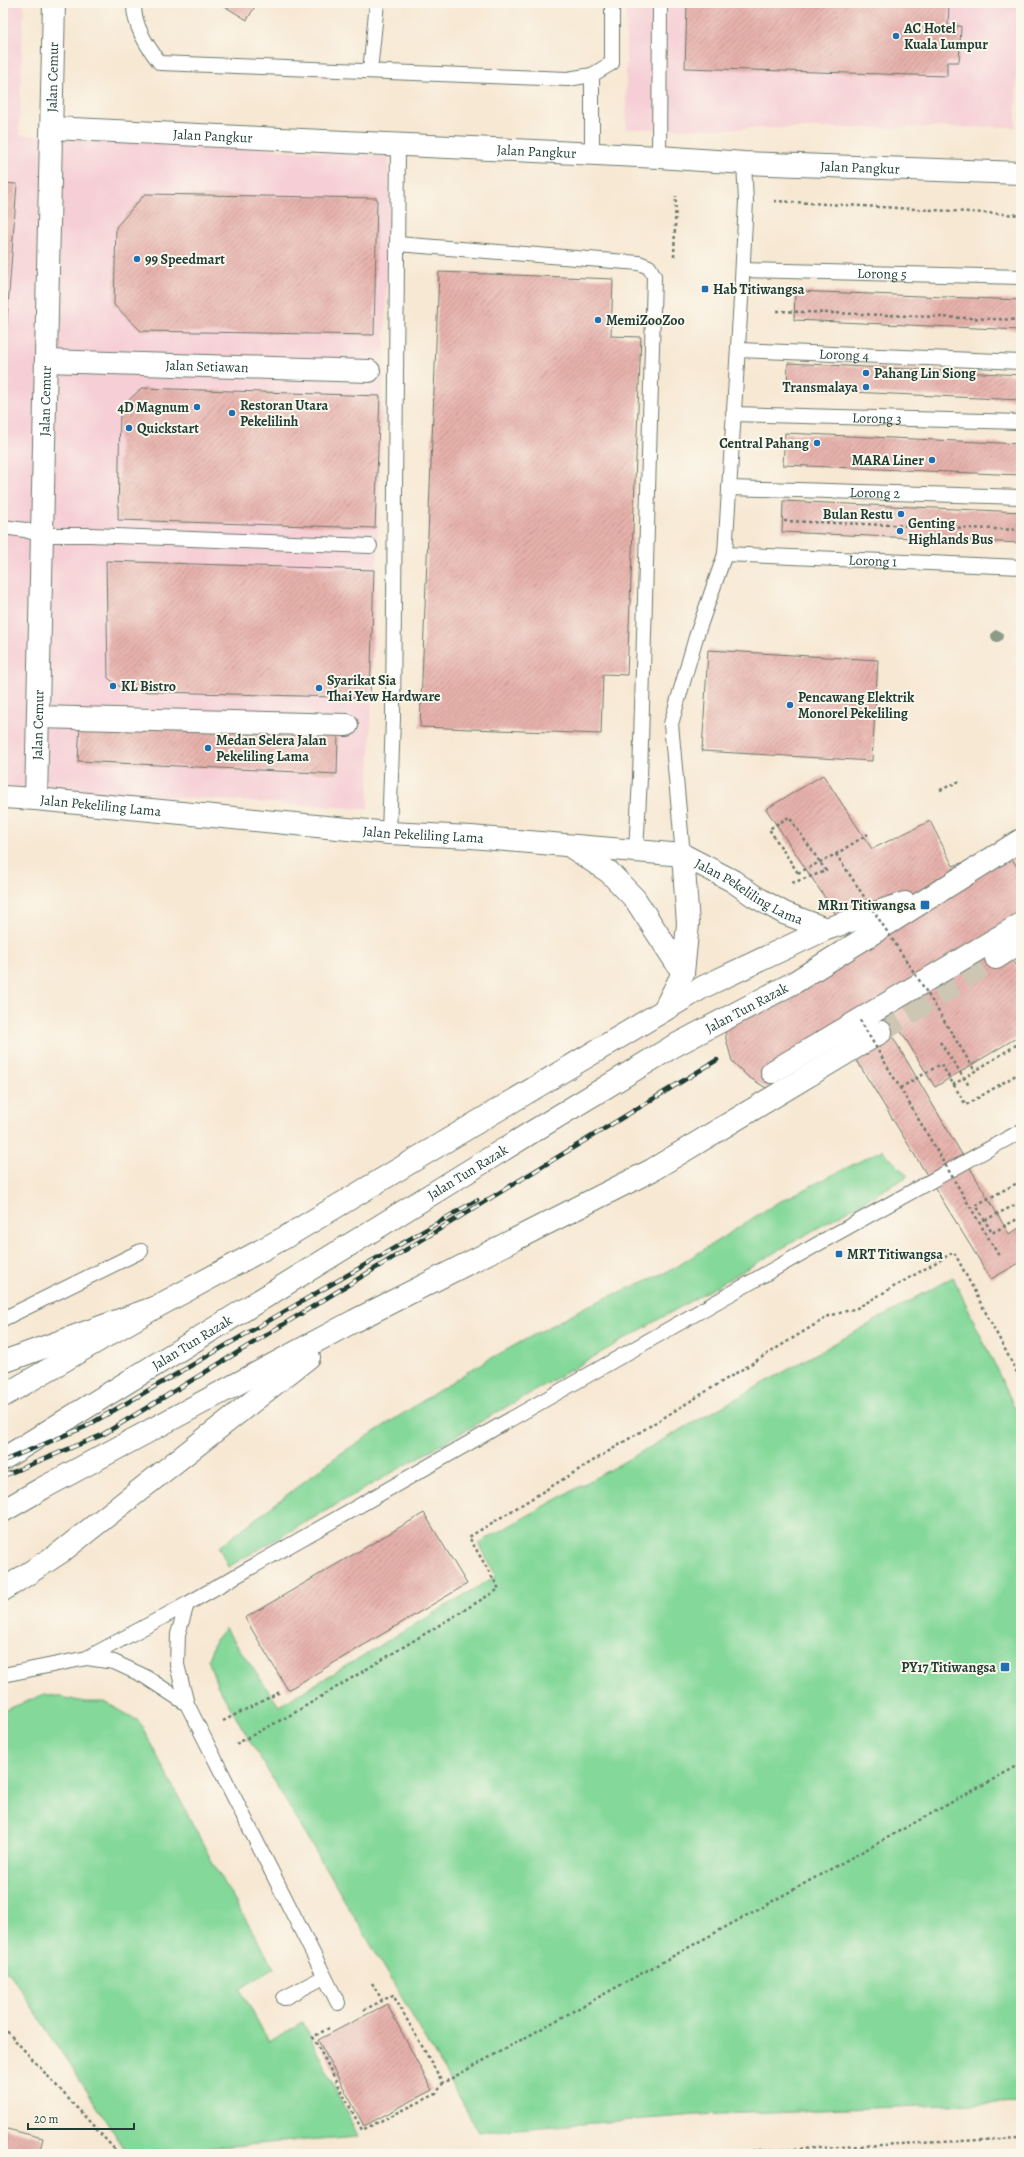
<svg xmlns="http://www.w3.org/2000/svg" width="1024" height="2157" font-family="Alegreya,serif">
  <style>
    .built { fill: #f6cfd6 }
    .grass { fill: #84d89a; stroke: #528a67 }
    .building { fill: url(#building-hatch) }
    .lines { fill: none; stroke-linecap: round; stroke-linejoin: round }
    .primary-tunnel { stroke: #ccc6b3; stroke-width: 22; stroke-dasharray: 22 11; stroke-linecap: butt }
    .lane-casing { stroke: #6b796c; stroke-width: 16 }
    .street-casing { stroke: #6b796c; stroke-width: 24 }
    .primary-casing { stroke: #6b796c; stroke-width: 24 }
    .highway-casing { stroke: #6b796c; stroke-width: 24 }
    .path { stroke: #6b796c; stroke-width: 2.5; stroke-dasharray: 3 3; stroke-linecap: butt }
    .lane { stroke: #fff; stroke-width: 14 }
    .street { stroke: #fff; stroke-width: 22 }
    .primary { stroke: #fff; stroke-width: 22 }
    .highway { stroke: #fff; stroke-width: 22 }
    .rail-casing { stroke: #1f3d34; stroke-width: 4.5 }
    .rail { stroke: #fbf7ec; stroke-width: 3; stroke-dasharray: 9; stroke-linecap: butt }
    .path-bridge { stroke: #6b796c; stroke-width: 2.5; stroke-dasharray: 3 3; stroke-linecap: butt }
    .tree { fill: #8b9b87 }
    .poi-dot { fill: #1f6fb2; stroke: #fbf7ec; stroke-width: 1.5 }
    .labels { text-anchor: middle; stroke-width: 4; stroke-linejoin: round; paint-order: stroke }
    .poi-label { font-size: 14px; font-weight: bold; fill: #1f3d34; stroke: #fbf7ec; text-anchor: start }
    .street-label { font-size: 14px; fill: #1f3d34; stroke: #fbf7ec }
  </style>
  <defs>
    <pattern id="building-hatch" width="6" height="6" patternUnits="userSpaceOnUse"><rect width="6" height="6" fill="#e7b1ab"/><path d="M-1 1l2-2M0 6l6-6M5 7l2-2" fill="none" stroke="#bb918c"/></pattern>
  </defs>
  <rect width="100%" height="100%" fill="#fbf7ec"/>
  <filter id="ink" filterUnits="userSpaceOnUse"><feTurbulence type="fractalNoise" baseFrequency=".025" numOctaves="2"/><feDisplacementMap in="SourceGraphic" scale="8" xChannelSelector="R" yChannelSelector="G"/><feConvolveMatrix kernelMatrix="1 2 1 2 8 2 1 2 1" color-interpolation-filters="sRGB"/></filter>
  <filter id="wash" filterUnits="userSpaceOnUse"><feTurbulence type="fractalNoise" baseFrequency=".012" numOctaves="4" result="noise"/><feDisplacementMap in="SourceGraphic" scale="16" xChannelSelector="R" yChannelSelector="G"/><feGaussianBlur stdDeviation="0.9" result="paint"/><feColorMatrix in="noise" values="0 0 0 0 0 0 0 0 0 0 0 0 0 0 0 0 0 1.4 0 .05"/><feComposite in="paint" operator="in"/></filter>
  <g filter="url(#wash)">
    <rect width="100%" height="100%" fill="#f7e8d3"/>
    <path class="built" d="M3 3H24L19 135 388 156 390 200 368 809 9 787 3 788Z
      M626 3H1017L1016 127 626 129Z"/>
    <path class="grass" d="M882 1150 908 1176 228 1567 219 1547 340 1454 477 1366 585 1307 673 1269 775 1204Z
      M953 1277 1021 1421V2102L696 2115 479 2132 390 1977 217 1685 208 1659 215 1640 225 1628 279 1706 496 1576 479 1543Z
      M45 1694 85 1702H105L139 1721 216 1869 274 1968 240 1989 269 2042 303 2022 358 2136 128 2154 11 1975 3 1969V1711Z"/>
    <g id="blocks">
      <path class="building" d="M219 3H257L247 20Z
        M687 3H949L948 26H961L959 62H947V76L685 68Z
        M3 183 17 184 4 362H3Z
        M145 194 377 198 374 335 141 331 114 305 116 227Z
        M439 272 613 279 611 336 641 337 627 675 603 674 601 734 420 727Z
        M795 291 1021 300V330L794 320Z
        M788 363 1021 375V400L787 389Z
        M142 388 380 396 375 528 118 520 120 408Z
        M785 433 1021 444V475L783 465Z
        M783 501 1021 512V543L782 532Z
        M106 561 374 570 370 698 126 691 108 678Z
        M708 650 878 660 872 761 702 751Z
        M80 723 338 735 337 774 78 761Z
        M823 775 872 849 930 821 953 866 1005 848 1021 873V947L1011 956 1021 974V1035L935 1087 897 1025 888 1029 1009 1234 1021 1227V1262L991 1279 847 1045 766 1088 747 1076 732 1061 726 1039 725 1020 851 937 766 809Z
        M424 1513 467 1584 288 1690 245 1618Z
        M387 2004 432 2090 364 2126 318 2040Z
        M3 2128 43 2138 39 2154H3Z"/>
    </g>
  </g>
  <g filter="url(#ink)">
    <use href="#blocks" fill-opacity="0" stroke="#6b796c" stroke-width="1"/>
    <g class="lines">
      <path class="primary-tunnel" d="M881 1032 996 958"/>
      <defs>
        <g id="lane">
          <path d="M134 3C133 25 147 46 160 63L568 79 592 75 612 63V3"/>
          <path d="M370 71 377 3"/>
          <path d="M592 154V75"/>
          <path d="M659 157 660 3"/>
          <path d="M397 244 639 263 649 267 654 276 640 778 636 851"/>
          <path id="s1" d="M743 270 1021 277"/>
          <path id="s2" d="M739 350 1021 362"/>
          <path id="s3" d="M733 414 1021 422"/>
          <path id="s4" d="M729 488 1021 497"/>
          <path d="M3 527 25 530 42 535H90L370 546"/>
          <path id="s5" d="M725 554 1021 567"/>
          <path d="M389 833 393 718 398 145"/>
          <path d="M683 855 671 724 696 637 725 554 741 299 746 201 744 163"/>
          <path d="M3 1319 141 1251"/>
          <path d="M187 1604 178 1634 177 1665 187 1704 338 2003"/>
          <path d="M87 1658 114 1662 144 1676 187 1704"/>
          <path d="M3 1675 87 1658 187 1604 830 1237 1021 1131"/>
          <path d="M284 1998 324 1977"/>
        </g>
        <g id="street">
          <path id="s6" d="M52 128 659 157 744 163 1021 173"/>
          <path id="s7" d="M46 361 369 371"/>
          <path d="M38 717 347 725"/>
          <path id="s8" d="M3 797 36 799 389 833 471 837 683 855 733 881 754 896 784 913 826 929"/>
          <path id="s9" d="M36 799 54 3"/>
          <path d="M570 846 609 872 635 899 683 973"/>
          <path d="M664 1010 683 973 688 924 683 855"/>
          <path d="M772 1072 1021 924"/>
        </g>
        <g id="primary">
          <path d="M996 958 1021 942"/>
          <path d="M3 1396 156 1307 284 1238 703 987 826 929 905 903"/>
          <path id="s10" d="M3 1459 532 1132 672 1047 795 982 1021 840"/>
          <path d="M3 1511 43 1488 354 1321 652 1170 881 1032"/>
          <path d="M3 1590 61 1552 309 1357"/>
        </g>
        <path id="highway" d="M3 1362 156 1307"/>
      </defs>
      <use href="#lane" class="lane-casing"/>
      <use href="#street" class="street-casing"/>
      <use href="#primary" class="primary-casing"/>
      <use href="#highway" class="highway-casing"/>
      <path class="path" d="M774 201 1021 215
        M674 257 676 196
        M777 311 1021 320
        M784 521 1021 530
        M940 790 960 781
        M792 883 826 871 789 817 769 829 798 873
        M940 1042 970 1087
        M900 1088 941 1064 966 1105 1021 1072
        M1021 1181 976 1205 992 1233 1021 1217
        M985 1220 1021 1202
        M223 1721 280 1692
        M236 1744 294 1713 499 1589 469 1537 829 1316 857 1308 954 1252 1021 1380
        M372 1983 382 2000
        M364 2010 393 1995 443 2083
        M3 2027 119 2154
        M329 2028 313 2037 362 2130 436 2094 443 2083 1021 1764
        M698 2154 1021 2138"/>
      <use href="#lane" class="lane"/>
      <use href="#street" class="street"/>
      <use href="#primary" class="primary"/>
      <use href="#highway" class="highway"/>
      <defs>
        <path id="rail" d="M3 1461 85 1427 477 1200
          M3 1476 102 1435 717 1060"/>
      </defs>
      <use href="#rail" class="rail-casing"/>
      <use href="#rail" class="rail"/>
      <path class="path-bridge" d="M836 854 921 983 975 1071
        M798 873 836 854 868 834
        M860 1020 999 1256
        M953 1085 1021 1042"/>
    </g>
    <circle class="tree" cx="997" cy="636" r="6"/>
  </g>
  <g class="poi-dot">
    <circle cx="896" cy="36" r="4"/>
    <circle cx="137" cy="259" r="4"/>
    <rect x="701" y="285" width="8" height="8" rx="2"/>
    <circle cx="598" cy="320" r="4"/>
    <circle cx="866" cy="373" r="4"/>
    <circle cx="866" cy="387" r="4"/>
    <circle cx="197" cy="407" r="4"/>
    <circle cx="232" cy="413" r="4"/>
    <circle cx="129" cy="428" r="4"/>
    <circle cx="817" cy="443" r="4"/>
    <circle cx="932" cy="460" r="4"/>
    <circle cx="901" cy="514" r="4"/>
    <circle cx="900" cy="531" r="4"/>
    <circle cx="113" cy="686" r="4"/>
    <circle cx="319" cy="688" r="4"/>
    <circle cx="790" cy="705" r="4"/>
    <circle cx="208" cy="748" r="4"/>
    <rect x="920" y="900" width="10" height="10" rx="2"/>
    <rect x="835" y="1250" width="8" height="8" rx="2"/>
    <rect x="1000" y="1662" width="10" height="10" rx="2"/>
  </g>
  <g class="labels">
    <g class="poi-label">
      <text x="904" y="33">AC Hotel<tspan x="904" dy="16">Kuala Lumpur</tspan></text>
      <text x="145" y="264">99 Speedmart</text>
      <text x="713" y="294">Hab Titiwangsa</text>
      <text x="606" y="325">MemiZooZoo</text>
      <text x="874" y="378">Pahang Lin Siong</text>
      <text x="858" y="392" text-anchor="end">Transmalaya</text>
      <text x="240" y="410">Restoran Utara<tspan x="240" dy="16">Pekelilinh</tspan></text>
      <text x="189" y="412" text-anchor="end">4D Magnum</text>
      <text x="137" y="433">Quickstart</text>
      <text x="809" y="448" text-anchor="end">Central Pahang</text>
      <text x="924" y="465" text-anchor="end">MARA Liner</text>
      <text x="893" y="519" text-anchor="end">Bulan Restu</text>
      <text x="908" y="528">Genting<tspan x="908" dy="16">Highlands Bus</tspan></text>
      <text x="327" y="685">Syarikat Sia<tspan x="327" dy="16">Thai Yew Hardware</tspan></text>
      <text x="121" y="691">KL Bistro</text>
      <text x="798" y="702">Pencawang Elektrik<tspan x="798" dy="16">Monorel Pekeliling</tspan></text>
      <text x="216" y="745">Medan Selera Jalan<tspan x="216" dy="16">Pekeliling Lama</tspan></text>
      <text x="916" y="910" text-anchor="end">MR11 Titiwangsa</text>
      <text x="847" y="1259">MRT Titiwangsa</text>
      <text x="996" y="1672" text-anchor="end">PY17 Titiwangsa</text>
    </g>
    <g class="street-label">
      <text dy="5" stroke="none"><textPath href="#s9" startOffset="722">Jalan Cemur</textPath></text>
      <text dy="5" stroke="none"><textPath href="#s6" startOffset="161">Jalan Pangkur</textPath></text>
      <text dy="5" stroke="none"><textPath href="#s6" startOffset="485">Jalan Pangkur</textPath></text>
      <text dy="5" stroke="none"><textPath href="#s6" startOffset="809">Jalan Pangkur</textPath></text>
      <text dy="5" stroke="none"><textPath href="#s1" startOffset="139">Lorong 5</textPath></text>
      <text dy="5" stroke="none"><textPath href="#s2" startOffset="105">Lorong 4</textPath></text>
      <text dy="5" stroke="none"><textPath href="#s7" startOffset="161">Jalan Setiawan</textPath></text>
      <text dy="5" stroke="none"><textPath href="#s9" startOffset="398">Jalan Cemur</textPath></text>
      <text dy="5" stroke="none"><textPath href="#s3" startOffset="144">Lorong 3</textPath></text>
      <text dy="5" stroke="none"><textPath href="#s4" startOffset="146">Lorong 2</textPath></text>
      <text dy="5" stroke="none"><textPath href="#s5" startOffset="148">Lorong 1</textPath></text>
      <text dy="5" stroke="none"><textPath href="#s9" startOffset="74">Jalan Cemur</textPath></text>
      <text dy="5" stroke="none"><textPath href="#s8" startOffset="98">Jalan Pekeliling Lama</textPath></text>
      <text dy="5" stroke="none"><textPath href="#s8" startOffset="422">Jalan Pekeliling Lama</textPath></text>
      <text dy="5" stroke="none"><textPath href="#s8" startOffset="758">Jalan Pekeliling Lama</textPath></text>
      <text dy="5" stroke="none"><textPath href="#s10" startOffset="870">Jalan Tun Razak</textPath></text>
      <text dy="5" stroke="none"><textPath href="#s10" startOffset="546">Jalan Tun Razak</textPath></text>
      <text dy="5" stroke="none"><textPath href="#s10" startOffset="222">Jalan Tun Razak</textPath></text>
    </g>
  </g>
  <rect width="1024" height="2157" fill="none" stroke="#fbf7ec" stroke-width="16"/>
  <path d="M28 2123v6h106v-6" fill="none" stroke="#1f3d34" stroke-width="2"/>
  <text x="34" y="2123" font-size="12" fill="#1f3d34" stroke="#fbf7ec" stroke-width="3" paint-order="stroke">20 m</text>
</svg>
